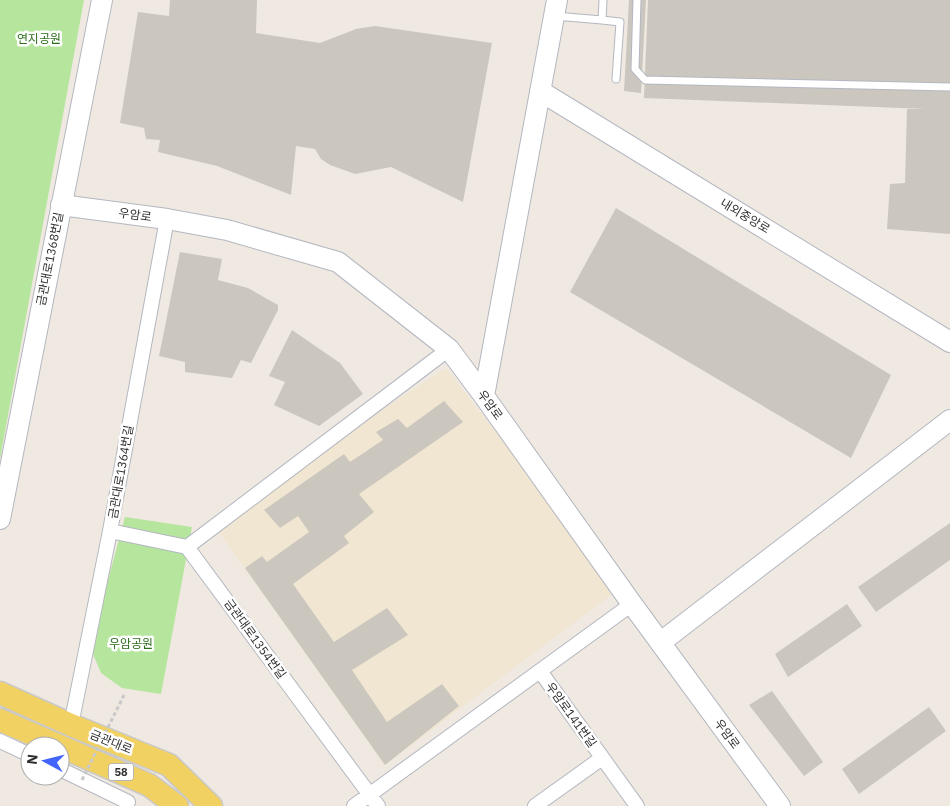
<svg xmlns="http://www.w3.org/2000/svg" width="950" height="806" font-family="'IBM Plex Sans','Noto Sans KR',sans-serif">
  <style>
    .education { fill: #f0e6d1 }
    .green { fill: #b6e59e }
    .building { fill: #cbc7bf }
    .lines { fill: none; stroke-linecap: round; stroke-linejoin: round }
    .lane-casing { stroke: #b4b7c1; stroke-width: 9 }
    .street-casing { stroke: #b4b7c1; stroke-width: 16 }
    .secondary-casing { stroke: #b4b7c1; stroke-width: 22 }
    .primary-casing { stroke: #c9c9c9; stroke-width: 25 }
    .lane { stroke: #fff; stroke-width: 7 }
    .street { stroke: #fff; stroke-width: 14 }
    .secondary { stroke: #fff; stroke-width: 20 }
    .primary { stroke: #f2d163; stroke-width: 22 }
    .path-bridge { stroke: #c9c9c9; stroke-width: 3; stroke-dasharray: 4 2.5; stroke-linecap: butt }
    .labels { text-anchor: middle; stroke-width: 5; stroke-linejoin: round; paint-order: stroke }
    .shield { fill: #fff; stroke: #6d6d6d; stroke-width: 1 }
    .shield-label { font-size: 11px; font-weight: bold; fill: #2e2e2e }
    .park-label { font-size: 12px; fill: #2c6e1b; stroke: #fff }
    .street-label { font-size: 12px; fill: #2e2e2e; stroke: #fff }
  </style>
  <rect width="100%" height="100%" fill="#efe9e1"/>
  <path class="education" d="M446 368 618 590 385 765 211 521Z"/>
  <path class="green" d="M0 0H84L0 459Z
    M125 517 192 527 161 694 122 688 101 673 90 647Z"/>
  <path class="building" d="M170 0H257L256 33 320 43 356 29 375 26 492 43 463 202 391 167 355 174 330 165 321 159 315 149 296 146 291 195 217 166 158 152 160 140 146 139 144 128 120 123 138 12 169 16Z
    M629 0H646L641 93 624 91Z
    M648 0H950V234L887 229 890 184 905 183 907 109H926L644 98Z
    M616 208 891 375 851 458 570 292Z
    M180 252 222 259 218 280 248 288 278 305V310L251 363 241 360 232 378 185 372V362L159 356Z
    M292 330 340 363 363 394 319 426 274 405 285 382 269 376Z
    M444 401 463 422 359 494 374 512 344 536 349 543 293 584 334 642 387 608 408 635 352 670 387 722 442 684 459 706 385 765 245 568 262 556 267 562 309 532 298 516 280 528 264 510 344 454 350 462 383 440 376 432 398 419 407 428Z
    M950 523V560L876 612 858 587Z
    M847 604 862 626 788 677 775 654Z
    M772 691 823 762 804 776 749 705Z
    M929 707 946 731 859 794 842 769Z"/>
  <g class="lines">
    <defs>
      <path id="lane" d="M637 0 635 69 645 80 950 87
        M555 16 602 20 603 0
        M602 20 620 22 616 79"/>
      <path id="street" d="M110 531 187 547 378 806
        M187 547 449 349
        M540 671 637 806
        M71 725 110 531 167 219
        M0 741 30 755
        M60 769 128 802
        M354 806 632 604
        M535 806 602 758"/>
      <path id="secondary" d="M540 91 950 342
        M61 205 167 219 227 230 338 262 449 349 484 396 632 604 780 806
        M484 396 557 0
        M0 519 102 0
        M661 642 950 420"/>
      <path id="primary" d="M0 693 71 725 169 765 211 806
        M0 720 60 746
        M60 746 149 785 177 806"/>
    </defs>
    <use href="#lane" class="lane-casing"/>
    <use href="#street" class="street-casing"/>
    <use href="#secondary" class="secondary-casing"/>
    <use href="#primary" class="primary-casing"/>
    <use href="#lane" class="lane"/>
    <use href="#street" class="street"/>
    <use href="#secondary" class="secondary"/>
    <use href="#primary" class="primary"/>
    <path class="path-bridge" d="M82 780 124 695"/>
  </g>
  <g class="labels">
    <rect class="shield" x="108.5" y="763.5" width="25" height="17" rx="4"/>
    <g class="shield-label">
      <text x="121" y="776">58</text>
    </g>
    <g class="park-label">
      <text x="39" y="43">연지공원</text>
      <text x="131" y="648">우암공원</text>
    </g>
    <g class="street-label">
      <text transform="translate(135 215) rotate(8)" y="4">우암로</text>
      <text transform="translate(745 216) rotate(31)" y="4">내외중앙로</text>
      <text transform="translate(50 259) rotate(-79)" y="4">금관대로1368번길</text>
      <text transform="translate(490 405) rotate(54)" y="4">우암로</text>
      <text transform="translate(121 472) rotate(-80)" y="4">금관대로1364번길</text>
      <text transform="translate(255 639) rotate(54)" y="4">금관대로1354번길</text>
      <text transform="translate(571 715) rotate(54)" y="4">우암로141번길</text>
      <text transform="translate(727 734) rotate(54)" y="4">우암로</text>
      <text transform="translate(111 742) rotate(22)" y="4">금관대로</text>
    </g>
  </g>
  <g transform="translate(45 761) rotate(277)"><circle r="24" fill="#ffffff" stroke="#ababab"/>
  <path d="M0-4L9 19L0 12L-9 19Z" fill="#4264fb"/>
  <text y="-8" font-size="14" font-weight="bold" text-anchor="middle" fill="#2e2e2e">N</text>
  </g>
</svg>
